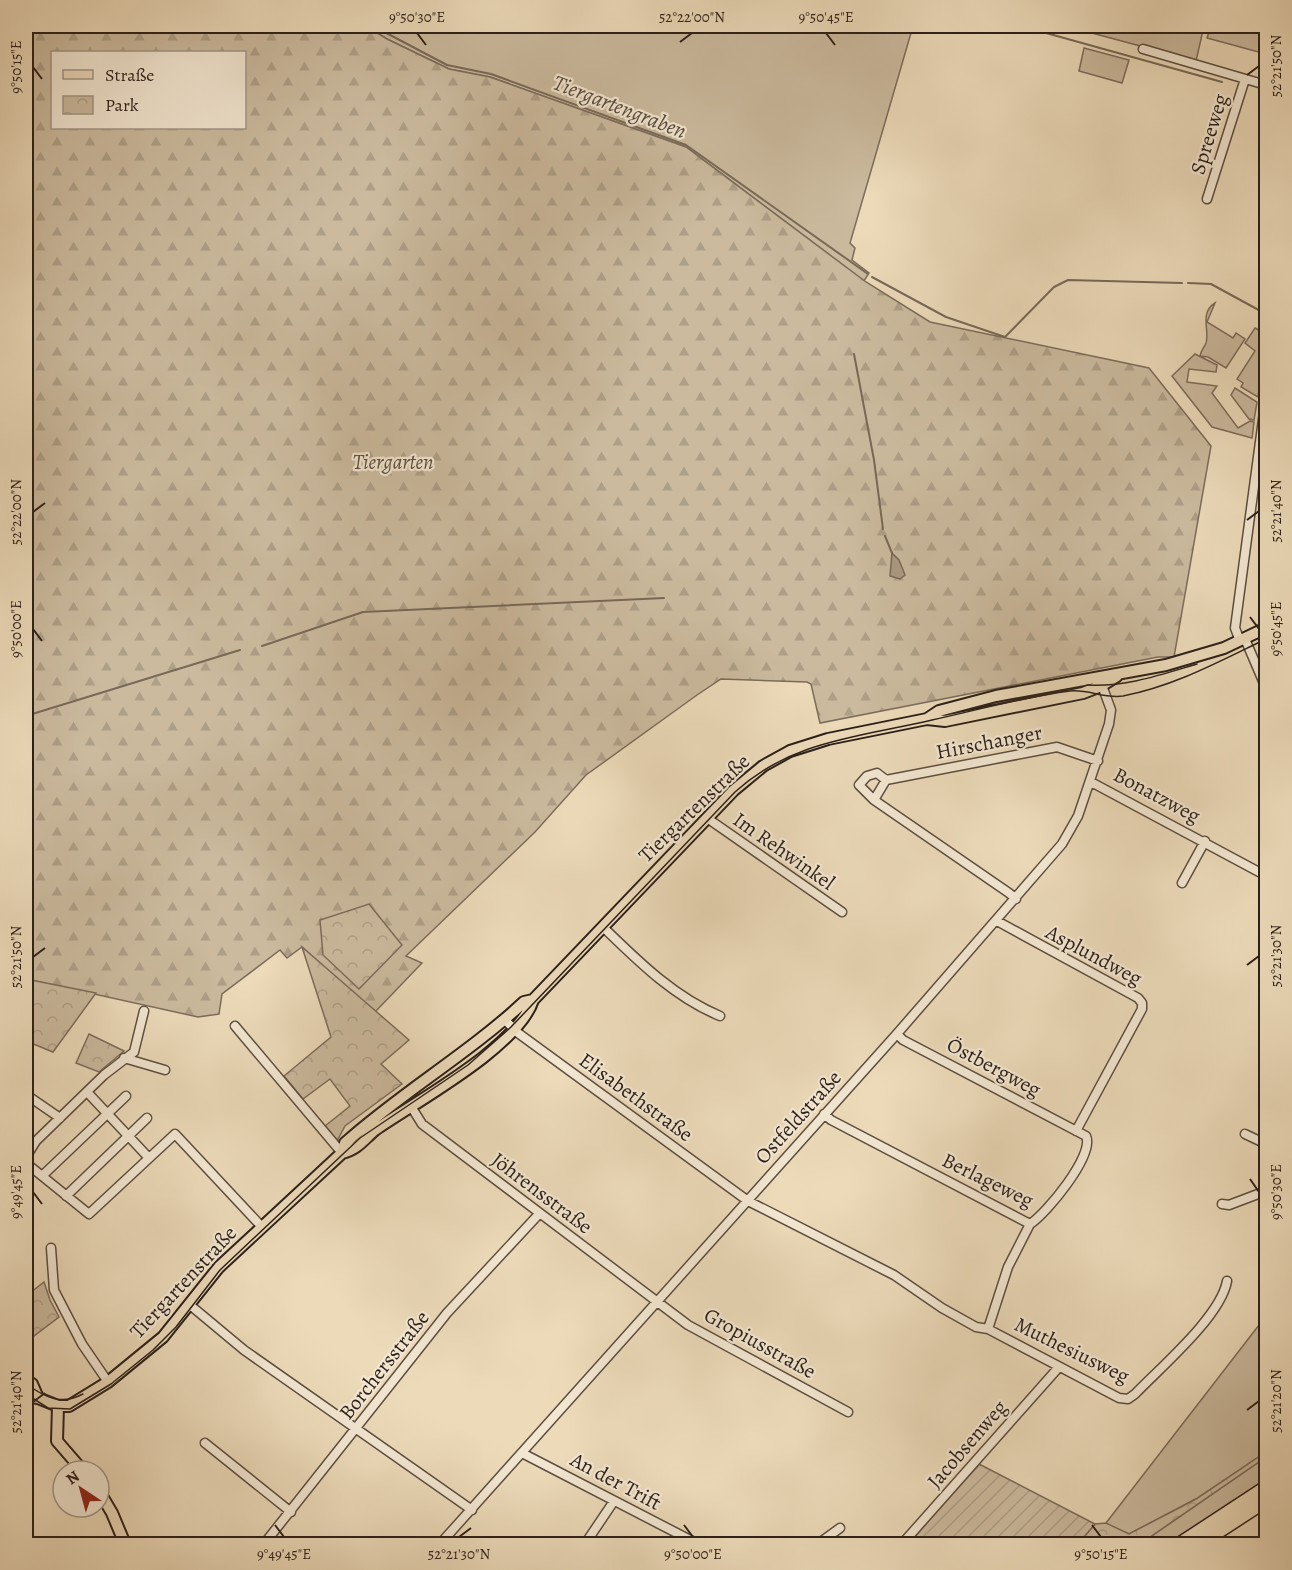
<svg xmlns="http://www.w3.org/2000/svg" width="1292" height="1570" font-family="Alegreya,serif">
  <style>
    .grass { fill: #cbba9e; stroke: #7c6c5b; stroke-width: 1.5 }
    .forest { fill: url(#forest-firs); stroke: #7c6c5b; stroke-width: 1.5; fill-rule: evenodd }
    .park { fill: url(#park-crowns); stroke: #7c6c5b; stroke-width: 1.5 }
    .garden { fill: url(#garden-furrows); stroke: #7c6c5b; stroke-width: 1.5 }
    .water { fill: #ab9a82; stroke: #786958; stroke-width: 1.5 }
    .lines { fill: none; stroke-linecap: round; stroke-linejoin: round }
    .stream { stroke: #786958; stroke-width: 2 }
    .minor-casing { stroke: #5c4e40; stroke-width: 11 }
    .major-casing { stroke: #2c1f18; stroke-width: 14 }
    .highway-casing { stroke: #2c1f18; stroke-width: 15 }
    .minor { stroke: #f3e7d2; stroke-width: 8 }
    .major { stroke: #ecdab9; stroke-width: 10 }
    .highway { stroke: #ecdab9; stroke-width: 12 }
    .tram { stroke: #2c1f18; stroke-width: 1.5 }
    .ticks { fill: none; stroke: #2c1f18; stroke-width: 2 }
    .labels { text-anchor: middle; stroke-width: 4.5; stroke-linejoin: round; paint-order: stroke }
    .street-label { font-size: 21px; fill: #2c1f18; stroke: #f3e7d2 }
    .park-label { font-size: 21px; font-style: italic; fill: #5c4e40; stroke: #f3e7d2 }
    .water-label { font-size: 22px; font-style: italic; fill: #584a3d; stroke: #f3e7d2 }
    .neatline { fill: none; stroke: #2c1f18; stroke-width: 2 }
    .ticks-label { font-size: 15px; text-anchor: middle; fill: #2c1f18 }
  </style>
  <defs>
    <pattern id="forest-firs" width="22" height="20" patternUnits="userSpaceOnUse" patternTransform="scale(1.5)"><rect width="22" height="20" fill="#cbba9e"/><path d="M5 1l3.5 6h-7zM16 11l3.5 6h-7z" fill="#ae9f87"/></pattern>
    <pattern id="park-crowns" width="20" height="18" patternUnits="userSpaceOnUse" patternTransform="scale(1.5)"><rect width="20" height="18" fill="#cbba9e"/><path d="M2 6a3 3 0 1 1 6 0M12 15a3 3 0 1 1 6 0" fill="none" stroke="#ae9f87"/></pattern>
    <pattern id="garden-furrows" width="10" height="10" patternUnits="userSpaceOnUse" patternTransform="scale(1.5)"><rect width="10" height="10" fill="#cbba9e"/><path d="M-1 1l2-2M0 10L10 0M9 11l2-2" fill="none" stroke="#ae9f87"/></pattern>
  </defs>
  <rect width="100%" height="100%" fill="#ecdab9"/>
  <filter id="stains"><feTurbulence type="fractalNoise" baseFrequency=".00333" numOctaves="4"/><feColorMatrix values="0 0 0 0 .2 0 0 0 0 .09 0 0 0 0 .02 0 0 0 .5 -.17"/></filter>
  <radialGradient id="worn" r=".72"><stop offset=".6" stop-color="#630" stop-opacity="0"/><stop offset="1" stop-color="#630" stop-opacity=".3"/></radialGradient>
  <path class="grass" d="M366 26H913L850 243 855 248 852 260 869 273 864 281 686 147 490 77 449 69 387 39Z
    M1066 26H1204L1196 61Z
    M1211 26H1266V54L1207 38Z
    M1084 48 1129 60 1122 83 1079 71Z
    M1215 303 1207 322 1233 338 1236 333 1245 339 1226 368 1208 357 1200 356C1201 350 1204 348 1206 343 1210 331 1199 313 1215 303Z
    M1255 328 1266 334 1258 397 1241 387 1243 383 1237 379 1255 351 1245 343Z
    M1195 354 1217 365 1216 372 1189 369 1187 382 1217 386 1212 393 1238 428 1250 421 1254 422 1252 438 1212 427 1172 376Z
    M1235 388 1257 402 1254 420 1249 419 1231 395Z
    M1266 1316V1452L1196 1499 1129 1534 1108 1525 1106 1523Z
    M1266 1457V1479L1168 1544H1140Z"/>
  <path class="forest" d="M26 26H366L387 39 449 69 490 77 686 147 866 282 930 322 1149 368 1211 446 1174 657H1158L820 723 811 684 807 682 721 679 697 695 586 775 535 832 406 956 422 963 375 1012 302 947 287 958 280 950 222 994 219 1014 198 1017 26 979ZM52 52H244V128H52Z"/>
  <path class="park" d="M369 904 402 945 359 989 323 955 320 920Z
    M302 947 409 1040 381 1064 402 1084 345 1126 337 1141 325 1126 350 1106 330 1079 303 1099 284 1076 331 1037Z
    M26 979 96 993 53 1052 26 1041Z
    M89 1034 124 1051 99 1072 76 1063Z
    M44 1282 50 1300 59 1317 26 1342V1296Z
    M1266 1452V1457L1140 1544H1078L1095 1524 1106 1523 1129 1534 1196 1499Z"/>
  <path class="garden" d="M979 1464 1095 1524 1078 1544H908Z"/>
  <path class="water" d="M892 553 899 560 905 575 900 579 890 576Z"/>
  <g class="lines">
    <path class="stream" d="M373 26 447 65 491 74 686 145 868 274
      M1021 26 1222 82
      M872 277 946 317 1005 337 1054 287 1068 280 1182 283
      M1188 283 1211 284 1266 314
      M854 354 874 460 883 529
      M885 536 892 553
      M262 646 363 612 664 598
      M29 715 240 650"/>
    <defs>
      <path id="minor" d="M1143 49 1266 85
        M1207 199 1245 79
        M1245 639 1266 688
        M1240 641 1235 628 1266 397
        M886 780 1057 747 1098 761
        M1091 782 1259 872
        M874 800 886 780 877 773 867 776 859 785 874 800 1009 893 1016 899
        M707 818 842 912
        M1182 883 1205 841
        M997 921 1138 998 1142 1003V1009L1076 1131
        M603 927C638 961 674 997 720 1016
        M505 1020 518 1033 748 1201 894 1275 942 1308 976 1327 988 1329 1119 1398 1128 1399 1135 1394C1161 1367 1221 1316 1227 1281
        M235 1026 342 1153
        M124 1058 165 1070
        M87 1092 149 1158
        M31 1098 60 1118
        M412 1108 422 1124 688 1325 848 1412
        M824 1114 831 1120 1030 1224C1046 1214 1095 1155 1086 1136L903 1040 897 1034
        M1245 1134 1266 1144
        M26 1157 36 1141 104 1075 134 1052 144 1011
        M26 1163 89 1214 175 1134 262 1227
        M42 1176 126 1096
        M66 1196 147 1118
        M1222 1204 1229 1205 1266 1191
        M51 1248 54 1290 82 1344 108 1382
        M190 1305 244 1350 472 1510
        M988 1329 1008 1267 1030 1224
        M205 1443 291 1512
        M522 1453 698 1544
        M264 1544 447 1313 539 1214
        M440 1544 895 1036 1062 844 1078 816 1109 724 1111 710 1100 680
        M585 1544 614 1501
        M818 1544 840 1528
        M902 1544 1059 1367"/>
      <path id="major" d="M927 719 939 711 996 696 1166 665 1224 648 1266 628
        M342 1153C357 1150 364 1139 375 1130 415 1102 518 1047 533 1000L734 790 763 766 790 751 828 739 927 719 945 721 1083 693 1101 686 1117 676
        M26 1380 32 1384 38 1398
        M26 1396 38 1398 58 1406H69L108 1382 163 1337 219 1267 342 1153 345 1143C402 1092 468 1054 524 1002L533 1000
        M58 1406 57 1441 83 1471
        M99 1491 112 1513 125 1544"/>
      <path id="highway" d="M1179 1544 1266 1487
        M1200 1544 1266 1501"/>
    </defs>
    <use href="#minor" class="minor-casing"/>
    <use href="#major" class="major-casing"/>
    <use href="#highway" class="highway-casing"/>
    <use href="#minor" class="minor"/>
    <use href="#major" class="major"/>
    <use href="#highway" class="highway"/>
    <path class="tram" d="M1087 685C1126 687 1160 675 1197 664
      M26 1384C45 1397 60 1406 83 1394
      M26 1394 48 1408 70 1409 111 1384 153 1350 176 1327 220 1270 360 1138 468 1065 511 1027 735 792C792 740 860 737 932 720 978 710 1023 697 1070 691 1089 689 1104 699 1123 696 1175 686 1220 661 1266 639"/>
  </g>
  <path class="ticks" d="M417 33 426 45M826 33 835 45M680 42 692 33M33 67 42 79M1247 75 1259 66M33 512 45 503M1247 520 1259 511M1250 617 1259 629M33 629 42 641M33 957 45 948M1247 965 1259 956M1250 1179 1259 1192M33 1192 42 1204M33 1402 45 1393M1247 1410 1259 1401M275 1525 284 1537M684 1525 693 1537M1092 1525 1101 1537M459 1537 471 1528"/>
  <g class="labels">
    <g class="street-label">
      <text transform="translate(1209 134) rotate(-73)" y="7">Spreeweg</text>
      <text transform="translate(989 742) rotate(-11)" y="7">Hirschanger</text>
      <text transform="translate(1157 795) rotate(28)" y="7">Bonatzweg</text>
      <text transform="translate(694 808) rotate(-44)" y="7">Tiergartenstraße</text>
      <text transform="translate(784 851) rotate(35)" y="7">Im Rehwinkel</text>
      <text transform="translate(1094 955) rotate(28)" y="7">Asplundweg</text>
      <text transform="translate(994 1067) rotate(28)" y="7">Östbergweg</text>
      <text transform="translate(636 1097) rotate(36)" y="7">Elisabethstraße</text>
      <text transform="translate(798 1117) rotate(-48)" y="7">Ostfeldstraße</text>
      <text transform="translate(988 1180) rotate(26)" y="7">Berlageweg</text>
      <text transform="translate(542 1193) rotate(37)" y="7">Jöhrensstraße</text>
      <text transform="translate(183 1282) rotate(-47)" y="7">Tiergartenstraße</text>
      <text transform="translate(760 1343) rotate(29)" y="7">Gropiusstraße</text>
      <text transform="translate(1072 1350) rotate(26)" y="7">Muthesiusweg</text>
      <text transform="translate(384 1365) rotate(-52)" y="7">Borchersstraße</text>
      <text transform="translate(967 1444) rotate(-49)" y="7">Jacobsenweg</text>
      <text transform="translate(616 1481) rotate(28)" y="7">An der Trift</text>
    </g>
    <g class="park-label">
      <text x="393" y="469">Tiergarten</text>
    </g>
    <g class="water-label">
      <text transform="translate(620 106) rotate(21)" y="8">Tiergartengraben</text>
    </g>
  </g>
  <rect width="1292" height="1570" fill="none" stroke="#ecdab9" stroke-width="66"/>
  <rect x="51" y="51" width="195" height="78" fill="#f3e7d2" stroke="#a39788" stroke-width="1.5"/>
  <rect x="63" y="70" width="30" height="9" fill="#ecdab9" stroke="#a39788" stroke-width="1.5"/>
  <text x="105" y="81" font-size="18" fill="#2c1f18">Straße</text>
  <rect x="63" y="96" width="30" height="18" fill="url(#park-crowns)" stroke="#a39788" stroke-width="1.5"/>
  <text x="105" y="111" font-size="18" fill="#2c1f18">Park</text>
  <g transform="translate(81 1489) rotate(324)"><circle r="28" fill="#f3e7d2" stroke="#a39788" stroke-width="1.5"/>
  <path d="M0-4.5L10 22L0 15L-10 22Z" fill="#8f2418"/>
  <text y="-9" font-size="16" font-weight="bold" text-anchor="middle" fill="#2c1f18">N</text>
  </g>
  <rect x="33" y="33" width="1226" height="1504" class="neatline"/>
  <g class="ticks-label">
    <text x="417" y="22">9°50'30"E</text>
    <text x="692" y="22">52°22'00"N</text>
    <text x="826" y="22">9°50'45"E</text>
    <text transform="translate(1276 66) rotate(-90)" y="5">52°21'50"N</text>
    <text transform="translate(16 67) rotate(-90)" y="5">9°50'15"E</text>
    <text transform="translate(1276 511) rotate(-90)" y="5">52°21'40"N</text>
    <text transform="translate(16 512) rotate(-90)" y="5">52°22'00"N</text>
    <text transform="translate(1276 629) rotate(-90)" y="5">9°50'45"E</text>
    <text transform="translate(16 629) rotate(-90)" y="5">9°50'00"E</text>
    <text transform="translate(1276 956) rotate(-90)" y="5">52°21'30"N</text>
    <text transform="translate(16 957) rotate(-90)" y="5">52°21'50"N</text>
    <text transform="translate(1276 1192) rotate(-90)" y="5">9°50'30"E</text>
    <text transform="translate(16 1192) rotate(-90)" y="5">9°49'45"E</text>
    <text transform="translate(1276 1401) rotate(-90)" y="5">52°21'20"N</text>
    <text transform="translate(16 1402) rotate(-90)" y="5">52°21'40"N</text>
    <text x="284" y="1559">9°49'45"E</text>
    <text x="459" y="1559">52°21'30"N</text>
    <text x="693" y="1559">9°50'00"E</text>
    <text x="1101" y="1559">9°50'15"E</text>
  </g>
  <rect width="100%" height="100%" filter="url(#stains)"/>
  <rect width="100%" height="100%" fill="url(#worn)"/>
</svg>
